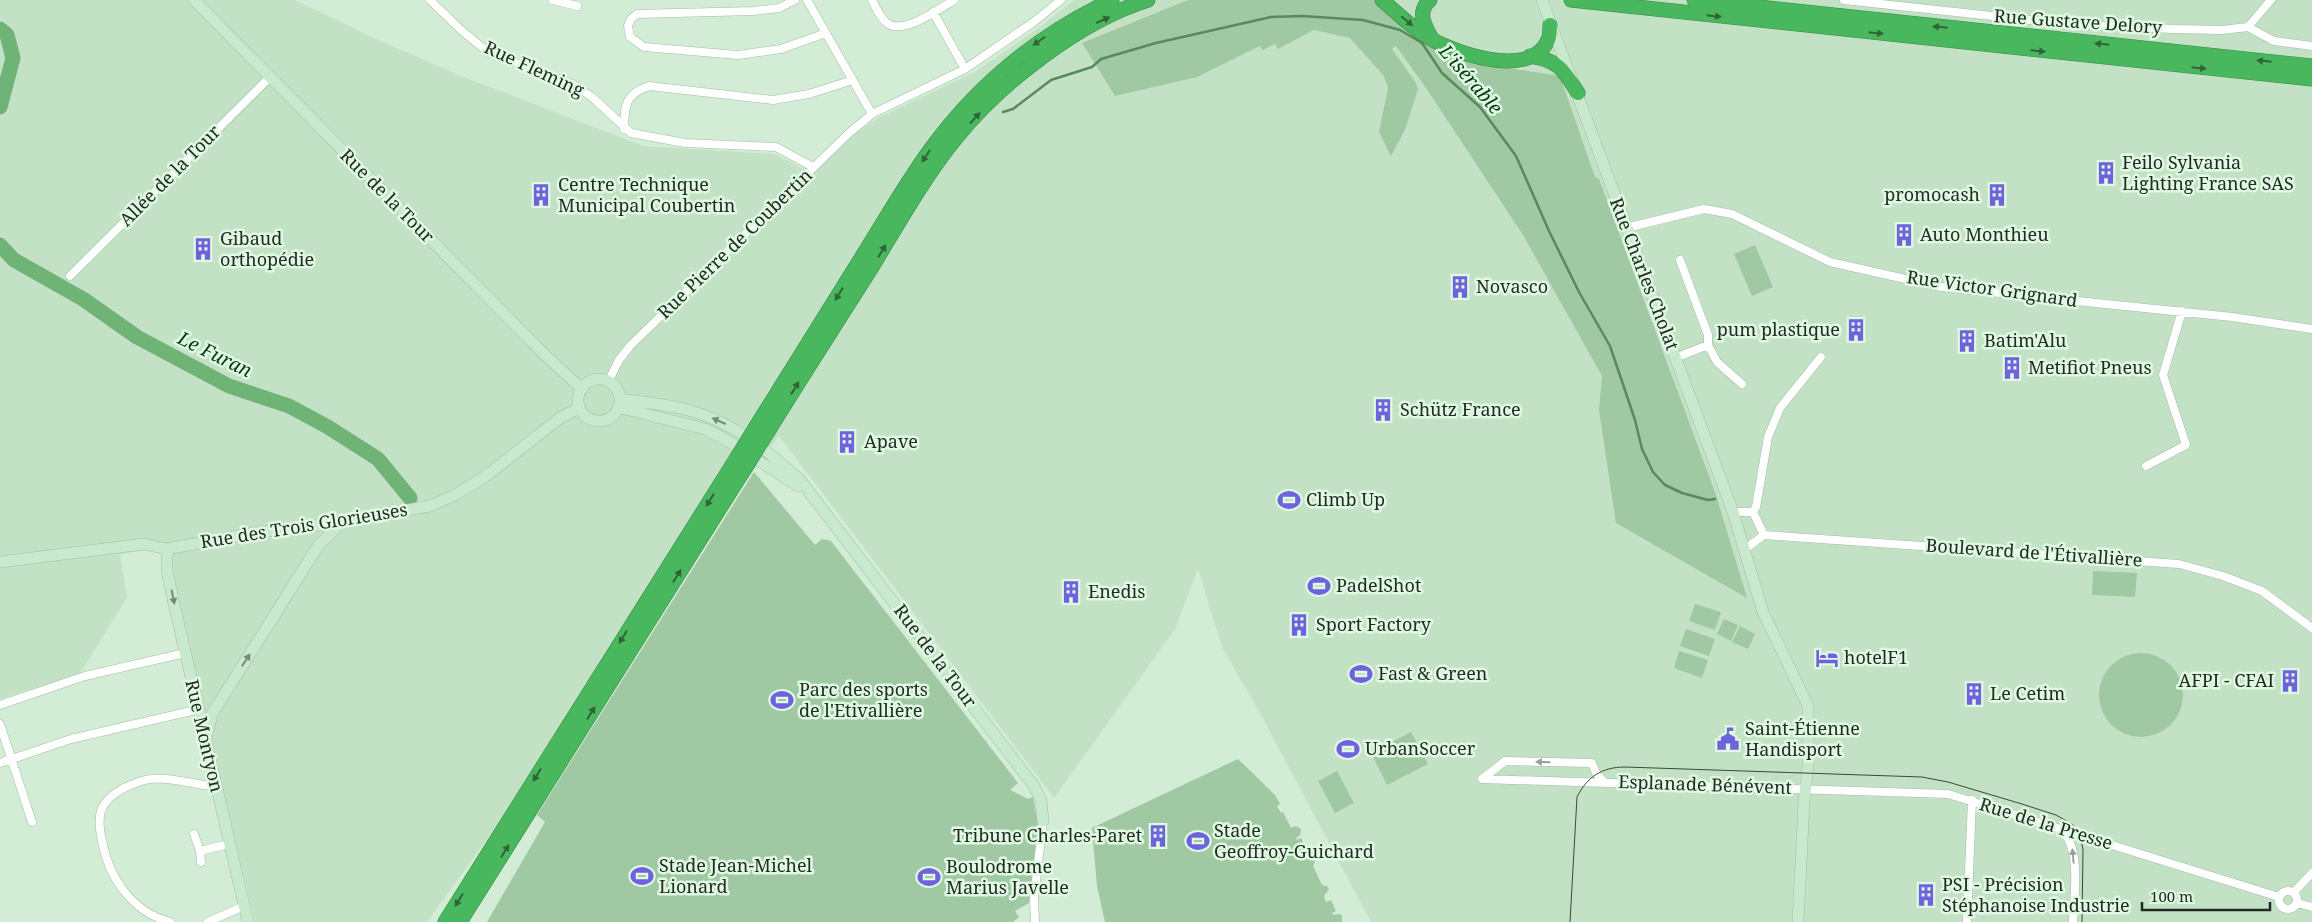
<svg xmlns="http://www.w3.org/2000/svg" width="2312" height="922" font-family="'Noto Serif',serif">
  <style>
    .built { fill: #c3e2c5 }
    .green { fill: #9fc8a3 }
    .lines { fill: none; stroke-linecap: round; stroke-linejoin: round }
    .stream { stroke: #588a5e; stroke-width: 2.5 }
    .river { stroke: #6fb377; stroke-width: 15 }
    .street-casing { stroke: #a4bca6; stroke-width: 9 }
    .secondary-casing { stroke: #a4bca6; stroke-width: 12 }
    .highway-casing { stroke: #3b8649; stroke-width: 15 }
    .street { stroke: #fff; stroke-width: 8 }
    .secondary { stroke: #c8e9ce; stroke-width: 11 }
    .highway { stroke: #48b75d; stroke-width: 14 }
    .tram { stroke: #3c483e; stroke-width: 1 }
    .highway-bridge-casing { stroke: #3b8649; stroke-width: 15; stroke-linecap: butt }
    .highway-bridge { stroke: #48b75d; stroke-width: 14 }
    .oneway { fill: #31633a }
    .oneway2 { fill: #758a78 }
    .oneway3 { fill: #9ca09c }
    .labels { text-anchor: middle; stroke-width: 5; stroke-linejoin: round; paint-order: stroke }
    .street-label { font-size: 18px; fill: #222b23; stroke: #e0f9e2 }
    .poi-label { font-size: 18px; fill: #222b23; stroke: #e0f9e2; text-anchor: start }
    .water-label { font-size: 19px; font-style: italic; fill: #053912; stroke: #e0f9e2 }
  </style>
  <rect width="100%" height="100%" fill="#d3ecd5"/>
  <path class="built" d="M0 0H295L376 39 456 74 643 146 774 154 804 169 876 119 975 72 1036 30 1074 0H2312V922H1371L1261 715 1222 647 1198 569 1175 629 1054 798 779 436 427 922H255L164 547 120 554 127 597 80 674 0 699Z"/>
  <path class="green" d="M1188 0H1375L1464 61 1560 76 1595 177 1599 179 1716 495 1747 598 1616 523 1599 410 1602 376 1523 235 1426 88 1396 46 1392 49 1416 83 1418 89 1405 130 1391 156 1379 132 1388 88 1384 76 1350 38 1314 30 1278 49 1275 44 1263 50 1260 46 1197 77 1115 96 1082 43Z
    M1755 245 1773 287 1752 296 1734 254Z
    M754 472 815 545 822 539 831 541 1018 783 1010 790 1028 799 1033 797 1038 825 1029 903 1015 911 1019 917 1013 922H487L545 822 537 815Z
    M2093 571 2137 573 2135 597 2092 595Z
    M1695 604 1721 612 1715 630 1689 621Z
    M1724 619 1738 625 1731 641 1717 634Z
    M1740 626 1755 634 1748 649 1732 642Z
    M1686 629 1715 639 1709 656 1680 646Z
    M1679 651 1708 660 1702 678 1674 668Z
    M2099 695a42 42 0 1 1 84 0a42 42 0 1 1-84 0Z
    M1411 732 1428 764 1387 785 1371 753Z
    M1238 759 1275 795 1280 804 1277 806 1281 813 1283 812 1291 828 1296 826 1301 829 1300 835 1296 838 1297 840 1301 838 1306 849 1302 851 1305 857 1310 856 1314 858 1315 862 1313 866 1322 885 1327 886 1329 889 1324 896 1326 902 1331 900 1336 911 1332 913 1333 915 1338 914 1342 915V922H1105L1097 886 1092 828Z
    M1337 771 1354 803 1335 813 1318 781Z"/>
  <g class="lines">
    <path class="stream" d="M1003 112 1013 109 1051 80 1092 67 1101 59 1156 43 1271 17 1302 16 1363 20 1400 30 1422 43 1442 73 1480 107 1516 156 1549 231 1579 292 1610 346 1635 420 1642 449 1653 472 1665 485 1682 493 1708 500 1715 499"/>
    <path class="river" d="M0 29 7 35 13 58 0 107
      M0 245 14 260 83 299 137 337 229 386 289 406 328 427 378 459 410 498"/>
    <defs>
      <path id="street" d="M430 0 461 30 489 53 573 84 592 97 631 133 685 143 776 147 813 167
        M553 0 577 6
        M795 0 779 8 753 11 637 14 631 19 628 26 630 37 644 47 738 55 781 49 826 33
        M807 0 872 114
        M872 0C876 7 880 18 887 23 902 36 939 9 954 0
        M1844 0 2066 24 2173 29 2222 30 2248 27 2271 0
        M933 12 965 69
        M2248 27 2274 41 2312 46
        M624 129C625 105 624 95 649 86L773 100 809 94 853 80
        M1626 228 1704 209 1732 214 1830 262 1941 287 2232 317 2312 329
        M70 276 270 77
        M1708 345 1717 362 1742 384
        M1675 358 1708 345V335L1680 260
        M608 382 619 360 630 346 849 133 872 114 965 69 1035 21 1061 0
        M2146 466 2186 445 2163 375 2182 311
        M1733 512H1753
        M1753 512 1756 507 1768 437 1780 408 1821 357
        M1753 512 1764 535
        M1745 549 1764 535 2179 564 2223 576 2262 591 2312 628
        M0 705 85 676 185 653
        M0 724 32 822
        M0 763 71 739 200 709
        M1604 782 1596 773 1592 763 1505 761 1482 779 1948 794 2279 897
        M2061 830C2082 848 2074 896 2073 922
        M194 834 200 851 201 862
        M200 851 229 844
        M2279 900a9 9 0 1 1 18 0a9 9 0 1 1-18 0Z
        M2294 892 2312 873
        M2297 903 2312 907
        M170 922C132 912 109 878 102 841 100 832 98 821 101 811 106 797 122 788 136 783 162 772 188 785 215 786
        M208 922 244 906
        M1035 922 1034 897 1043 821
        M1967 922 1972 800"/>
      <path id="secondary" d="M194 0 547 357 582 389
        M1542 0 1733 512 1763 612 1808 706V768L1804 801 1798 922
        M578 400a21 21 0 1 1 42 0a21 21 0 1 1-42 0Z
        M620 399C641 402 663 404 684 409 730 420 765 448 800 480L1034 786 1041 800 1043 821
        M618 407 705 429 723 438 798 486
        M167 549V571L174 604 248 922
        M0 562 144 544 167 549 259 532 309 527 430 506 457 494 490 473 560 418 579 408
        M207 735 212 714 318 546 343 521"/>
      <path id="highway" d="M1382 0C1395 11 1408 24 1423 34 1449 52 1530 81 1548 40 1550 36 1550 29 1550 25
        M1430 0C1416 12 1425 26 1432 39
        M1571 0 2312 79
        M1694 0 2312 66
        M1530 56C1559 60 1564 71 1578 93
        M757 425C792 368 828 312 863 255 885 220 906 183 930 150 977 85 1040 34 1112 0
        M769 430C803 375 838 321 872 267 899 223 924 177 957 137 1001 83 1080 21 1148 0
        M445 922 736 459
        M460 922 744 470"/>
    </defs>
    <use href="#street" class="street-casing"/>
    <use href="#secondary" class="secondary-casing"/>
    <use href="#highway" class="highway-casing"/>
    <use href="#street" class="street"/>
    <use href="#secondary" class="secondary"/>
    <use href="#highway" class="highway"/>
    <path class="tram" d="M1570 922 1577 797C1587 777 1602 767 1625 767L1922 777 1948 782 2022 804 2056 815 2072 824 2080 834 2083 850 2082 922"/>
    <defs>
      <path id="highway-bridge" d="M736 459 757 425
        M744 470 769 430"/>
    </defs>
    <use href="#highway-bridge" class="highway-bridge-casing"/>
    <use href="#highway-bridge" class="highway-bridge"/>
  </g>
  <defs><path id="oneway-solid" d="M-6-.8H1V-3.2L6.5 0L1 3.2V.8H-6Z" transform="scale(1.25)"/></defs>
  <g class="oneway">
    <use href="#oneway-solid" transform="translate(1714 16) rotate(6)"/>
    <use href="#oneway-solid" transform="translate(1103 20) rotate(-24)"/>
    <use href="#oneway-solid" transform="translate(1407 21) rotate(40)"/>
    <use href="#oneway-solid" transform="translate(1940 27) rotate(-174)"/>
    <use href="#oneway-solid" transform="translate(1876 33) rotate(6)"/>
    <use href="#oneway-solid" transform="translate(1039 41) rotate(145)"/>
    <use href="#oneway-solid" transform="translate(2102 44) rotate(-174)"/>
    <use href="#oneway-solid" transform="translate(2038 51) rotate(6)"/>
    <use href="#oneway-solid" transform="translate(2264 61) rotate(-174)"/>
    <use href="#oneway-solid" transform="translate(2199 68) rotate(6)"/>
    <use href="#oneway-solid" transform="translate(975 118) rotate(-47)"/>
    <use href="#oneway-solid" transform="translate(926 156) rotate(124)"/>
    <use href="#oneway-solid" transform="translate(882 251) rotate(-58)"/>
    <use href="#oneway-solid" transform="translate(839 294) rotate(122)"/>
    <use href="#oneway-solid" transform="translate(795 388) rotate(-58)"/>
    <use href="#oneway-solid" transform="translate(710 500) rotate(122)"/>
    <use href="#oneway-solid" transform="translate(677 576) rotate(-58)"/>
    <use href="#oneway-solid" transform="translate(623 637) rotate(122)"/>
    <use href="#oneway-solid" transform="translate(591 713) rotate(-58)"/>
    <use href="#oneway-solid" transform="translate(537 775) rotate(122)"/>
    <use href="#oneway-solid" transform="translate(505 851) rotate(-58)"/>
    <use href="#oneway-solid" transform="translate(459 900) rotate(122)"/>
  </g>
  <g class="oneway2">
    <use href="#oneway-solid" transform="translate(719 421) rotate(-156)"/>
    <use href="#oneway-solid" transform="translate(173 597) rotate(78)"/>
    <use href="#oneway-solid" transform="translate(246 660) rotate(-57)"/>
  </g>
  <g class="oneway3">
    <use href="#oneway-solid" transform="translate(1543 762) rotate(-178)"/>
    <use href="#oneway-solid" transform="translate(2073 856) rotate(-95)"/>
  </g>
  <defs>
    <symbol id="building-bare" viewBox="-9 -9 18 18"><path d="M-4-6H4V6H1V3H-1V6H-4ZM-2.5-4.3h1.7v1.8h-1.7ZM.8-4.3h1.7v1.8H.8ZM-2.5-1h1.7V.8h-1.7ZM.8-1h1.7V.8H.8Z" fill="#6e63dd" stroke="#e0f9e2" stroke-width="2.5" paint-order="stroke"/></symbol>
    <symbol id="stadium-bare" viewBox="-9 -9 18 18"><path d="M0-5a6.5 5 0 1 0 0 10a6.5 5 0 1 0 0-10ZM-3.5-1.8h7v3.6h-7Z" fill="#6e63dd" stroke="#e0f9e2" stroke-width="2.5" paint-order="stroke"/></symbol>
    <symbol id="hotel-bare" viewBox="-9 -9 18 18"><path d="M-6-4.5h1.5V1H6V5H4.5V3h-9V5H-6ZM-4 0a1.8 1.8 0 1 1 3.6 0ZM.5 0V-2.5h3Q6-2.5 6 0Z" fill="#6e63dd" stroke="#e0f9e2" stroke-width="2.5" paint-order="stroke"/></symbol>
    <symbol id="civic-bare" viewBox="-9 -9 18 18"><path d="M-.6-6.5H3V-4.5H.6V-3L4-1V1h2V6H-6V1h2V-1L-.6-3ZM-1.2 2.5V6h2.4V2.5Z" fill="#6e63dd" stroke="#e0f9e2" stroke-width="2.5" paint-order="stroke"/></symbol>
  </defs>
  <g fill-rule="evenodd">
    <use href="#building-bare" x="2090" y="157" width="32" height="32"/>
    <use href="#building-bare" x="525" y="179" width="32" height="32"/>
    <use href="#building-bare" x="1981" y="179" width="32" height="32"/>
    <use href="#building-bare" x="1888" y="219" width="32" height="32"/>
    <use href="#building-bare" x="187" y="233" width="32" height="32"/>
    <use href="#building-bare" x="1444" y="271" width="32" height="32"/>
    <use href="#building-bare" x="1840" y="314" width="32" height="32"/>
    <use href="#building-bare" x="1951" y="325" width="32" height="32"/>
    <use href="#building-bare" x="1996" y="352" width="32" height="32"/>
    <use href="#building-bare" x="1367" y="394" width="32" height="32"/>
    <use href="#building-bare" x="831" y="426" width="32" height="32"/>
    <use href="#stadium-bare" x="1273" y="484" width="32" height="32"/>
    <use href="#stadium-bare" x="1303" y="570" width="32" height="32"/>
    <use href="#building-bare" x="1055" y="576" width="32" height="32"/>
    <use href="#building-bare" x="1283" y="609" width="32" height="32"/>
    <use href="#hotel-bare" x="1811" y="642" width="32" height="32"/>
    <use href="#stadium-bare" x="1345" y="658" width="32" height="32"/>
    <use href="#building-bare" x="2274" y="665" width="32" height="32"/>
    <use href="#building-bare" x="1958" y="678" width="32" height="32"/>
    <use href="#stadium-bare" x="766" y="684" width="32" height="32"/>
    <use href="#civic-bare" x="1712" y="723" width="32" height="32"/>
    <use href="#stadium-bare" x="1332" y="733" width="32" height="32"/>
    <use href="#building-bare" x="1142" y="820" width="32" height="32"/>
    <use href="#stadium-bare" x="1182" y="825" width="32" height="32"/>
    <use href="#stadium-bare" x="626" y="860" width="32" height="32"/>
    <use href="#stadium-bare" x="913" y="861" width="32" height="32"/>
    <use href="#building-bare" x="1910" y="879" width="32" height="32"/>
  </g>
  <g class="labels">
    <g class="street-label">
      <text transform="translate(2078 22) rotate(4)" y="6">Rue Gustave Delory</text>
      <text transform="translate(534 69) rotate(25)" y="6">Rue Fleming</text>
      <text transform="translate(170 176) rotate(-45)" y="6">Allée de la Tour</text>
      <text transform="translate(387 196) rotate(45)" y="6">Rue de la Tour</text>
      <text transform="translate(735 244) rotate(-44)" y="6">Rue Pierre de Coubertin</text>
      <text transform="translate(1644 274) rotate(69)" y="6">Rue Charles Cholat</text>
      <text transform="translate(1992 289) rotate(8)" y="6">Rue Victor Grignard</text>
      <text transform="translate(304 526) rotate(-9)" y="6">Rue des Trois Glorieuses</text>
      <text transform="translate(2034 553) rotate(4)" y="6">Boulevard de l'Étivallière</text>
      <text transform="translate(935 656) rotate(53)" y="6">Rue de la Tour</text>
      <text transform="translate(204 736) rotate(77)" y="6">Rue Montyon</text>
      <text transform="translate(1705 785) rotate(2)" y="6">Esplanade Bénévent</text>
      <text transform="translate(2046 824) rotate(17)" y="6">Rue de la Presse</text>
    </g>
    <g class="poi-label">
      <text x="2122" y="169">Feilo Sylvania<tspan x="2122" dy="21">Lighting France SAS</tspan></text>
      <text x="558" y="191">Centre Technique<tspan x="558" dy="21">Municipal Coubertin</tspan></text>
      <text x="1980" y="201" text-anchor="end">promocash</text>
      <text x="1920" y="241">Auto Monthieu</text>
      <text x="220" y="245">Gibaud<tspan x="220" dy="21">orthopédie</tspan></text>
      <text x="1476" y="293">Novasco</text>
      <text x="1840" y="336" text-anchor="end">pum plastique</text>
      <text x="1984" y="347">Batim'Alu</text>
      <text x="2028" y="374">Metifiot Pneus</text>
      <text x="1400" y="416">Schütz France</text>
      <text x="864" y="448">Apave</text>
      <text x="1306" y="506">Climb Up</text>
      <text x="1336" y="592">PadelShot</text>
      <text x="1088" y="598">Enedis</text>
      <text x="1316" y="631">Sport Factory</text>
      <text x="1844" y="664">hotelF1</text>
      <text x="1378" y="680">Fast &amp; Green</text>
      <text x="2274" y="687" text-anchor="end">AFPI - CFAI</text>
      <text x="799" y="696">Parc des sports<tspan x="799" dy="21">de l'Etivallière</tspan></text>
      <text x="1990" y="700">Le Cetim</text>
      <text x="1745" y="735">Saint-Étienne<tspan x="1745" dy="21">Handisport</tspan></text>
      <text x="1365" y="755">UrbanSoccer</text>
      <text x="1214" y="837">Stade<tspan x="1214" dy="21">Geoffroy-Guichard</tspan></text>
      <text x="1142" y="842" text-anchor="end">Tribune Charles-Paret</text>
      <text x="659" y="872">Stade Jean-Michel<tspan x="659" dy="21">Lionard</tspan></text>
      <text x="946" y="873">Boulodrome<tspan x="946" dy="21">Marius Javelle</tspan></text>
      <text x="1942" y="891">PSI - Précision<tspan x="1942" dy="21">Stéphanoise Industrie</tspan></text>
    </g>
    <g class="water-label">
      <text transform="translate(1471 79) rotate(49)" y="7">L'isérable</text>
      <text transform="translate(215 354) rotate(26)" y="7">Le Furan</text>
    </g>
  </g>
  <path d="M2142 902v8h128v-8" fill="none" stroke="#222b23" stroke-width="2.5"/>
  <text x="2150" y="902" font-size="15" fill="#222b23" stroke="#e0f9e2" stroke-width="4" paint-order="stroke">100 m</text>
</svg>
